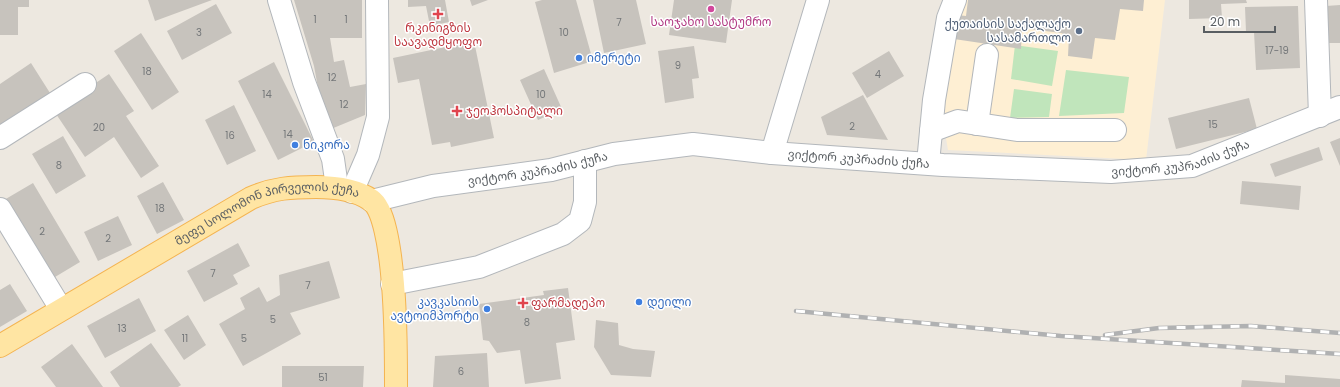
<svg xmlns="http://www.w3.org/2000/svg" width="1340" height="387" font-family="Poppins,'Noto Sans Georgian',sans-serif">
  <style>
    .commercial { fill: #feefd3 }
    .green { fill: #c0e5bb }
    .building { fill: #c7c3bd }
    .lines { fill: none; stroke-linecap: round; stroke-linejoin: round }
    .minor-casing { stroke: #b3b7bb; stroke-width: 24 }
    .major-casing { stroke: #f4b451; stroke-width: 24 }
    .minor { stroke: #fff; stroke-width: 22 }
    .major { stroke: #ffe5a3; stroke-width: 22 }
    .rail-casing { stroke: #b0b1b2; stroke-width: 4.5 }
    .rail { stroke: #fff; stroke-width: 3; stroke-dasharray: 9; stroke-linecap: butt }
    .hotel-dot { fill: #d1479c; stroke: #fff; stroke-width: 1.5 }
    .health-dot { fill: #e0444e; stroke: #fff; stroke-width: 1.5 }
    .service-dot { fill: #5c6f8a; stroke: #fff; stroke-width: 1.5 }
    .shop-dot { fill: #3f7fe0; stroke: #fff; stroke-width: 1.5 }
    .labels { text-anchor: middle; stroke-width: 3; stroke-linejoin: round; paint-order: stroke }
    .number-label { font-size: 10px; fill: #747779 }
    .hotel-label { font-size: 12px; fill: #b23c85; stroke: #fff }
    .service-label { font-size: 12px; fill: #4e5e75; stroke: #fff; text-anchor: end }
    .health-label { font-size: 12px; fill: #be3a42; stroke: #fff; text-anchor: start }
    .shop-label { font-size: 12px; fill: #366cbe; stroke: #fff; text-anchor: start }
    .street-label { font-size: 12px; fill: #595e62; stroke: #fff }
  </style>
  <rect width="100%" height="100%" fill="#ede8e0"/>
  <path class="commercial" d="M960 0H1165L1146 160 948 150 941 110Z"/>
  <path class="green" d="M1015 45 1058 51 1052 86 1011 79Z
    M1066 70 1129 77 1124 113 1059 116Z
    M1014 89 1052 94 1049 117 1010 118Z"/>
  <path class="building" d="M0 0H29V7H18V35H0Z
    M148 0H212L155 21Z
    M294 0H362V38H330L334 62 344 60 350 87 366 84 365 115 331 129 319 93 314 66Z
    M408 0H445L449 22 430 26 426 6 408 7Z
    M470 0H488L472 6Z
    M542 0H576L593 61 554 73 535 2Z
    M593 0H636L646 44 604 53Z
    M674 0H732L726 43 669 35Z
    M968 0H1144L1143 11 1120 9 1115 40 1095 38 1092 59 1068 56 1069 36 1061 33 1022 28 1021 49 954 39 957 15 966 16Z
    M1189 0H1246L1247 3 1221 4 1222 18 1189 19Z
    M216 4 232 33 182 60 167 31Z
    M1340 5V43H1327L1326 6Z
    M1298 6 1300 68 1256 70 1254 32H1246L1245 7Z
    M141 33 179 92 152 110 114 51Z
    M474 41 494 138 451 147 450 142 432 145 419 79 398 83 393 58Z
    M694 46 699 78 692 79 694 98 665 103 658 51Z
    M889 51 904 76 867 98 852 73Z
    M274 62 314 142 278 160 238 81Z
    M31 63 50 93 0 125V84Z
    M544 69 562 109 538 120 520 80Z
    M109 74 134 111 126 116 159 166 141 178 114 137 85 157 54 111Z
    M863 95 888 140 827 135 821 117Z
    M1249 98 1257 129 1176 149 1168 118Z
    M234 105 256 151 227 165 205 120Z
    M63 136 86 176 56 194 32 154Z
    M1340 138V166L1330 142Z
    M1319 147 1323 160 1275 177 1270 164Z
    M1242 181 1301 186 1299 210 1240 204Z
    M163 182 184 220 157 234 137 196Z
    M33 183 80 262 50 280 4 200Z
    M118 216 132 245 98 261 84 232Z
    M238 243 250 266 233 275 238 284 204 302 187 271Z
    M329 261 340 298 290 313 301 334 243 366 219 324 245 309 240 298 259 287 267 302 280 295 279 275Z
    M10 284 27 311 0 327V290Z
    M568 288 575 340 556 343 561 379 525 384 520 350 497 353 489 341 483 340 479 304 544 295 543 291Z
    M139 298 156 331 105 358 87 326Z
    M188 315 206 345 184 360 164 330Z
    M596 320 618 323 619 345 633 349 655 351 651 377 611 375 594 347Z
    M151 343 181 385 178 387H120L110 372Z
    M72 344 103 387H56L41 367Z
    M487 353 489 387H433L435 356Z
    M282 366H364L363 387H282Z
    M1285 375 1340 379V387H1241L1242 380 1285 383Z"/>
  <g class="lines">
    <defs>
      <g id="minor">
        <path d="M279 0 304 82 333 159 337 187"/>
        <path d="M1316 0 1320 116"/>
        <path d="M977 124 987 55"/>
        <path d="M931 131 958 121 1017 130H1115"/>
        <path d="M0 138 85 84"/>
        <path d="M772 153 818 0"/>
        <path d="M928 163 934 100 948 18 955 0"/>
        <path d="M352 192 368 155 378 117 377 0"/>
        <path id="s1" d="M372 201 433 186 551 170 614 154 693 144 772 153 943 165 1111 172 1192 166 1340 107"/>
        <path d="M0 209 61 309"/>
        <path d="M392 284 479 267 563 234 580 221 585 202V161"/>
      </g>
      <g id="major">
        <path id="s2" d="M0 346 251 198C274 188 291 187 316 187 335 187 355 189 371 200 397 218 396 354 396 387"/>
      </g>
    </defs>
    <use href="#minor" class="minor-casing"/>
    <use href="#major" class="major-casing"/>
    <use href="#minor" class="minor"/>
    <use href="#major" class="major"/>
    <defs>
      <path id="rail" d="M796 311 1061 336 1340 354
        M1105 335 1159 328 1251 326 1340 333"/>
    </defs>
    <use href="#rail" class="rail-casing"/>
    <use href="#rail" class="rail"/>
  </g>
  <circle class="hotel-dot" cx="711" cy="9" r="4"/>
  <g class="health-dot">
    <path d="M436 8h4v4h4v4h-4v4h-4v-4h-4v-4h4z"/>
    <path d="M455 105h4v4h4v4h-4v4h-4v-4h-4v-4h4z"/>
    <path d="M521 297h4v4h4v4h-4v4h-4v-4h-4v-4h4z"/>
  </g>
  <circle class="service-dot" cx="1079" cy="31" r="4"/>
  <g class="shop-dot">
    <circle cx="579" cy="58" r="4"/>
    <circle cx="295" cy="145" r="4"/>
    <circle cx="639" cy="302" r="4"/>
    <circle cx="487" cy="309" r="4"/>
  </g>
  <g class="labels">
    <g class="number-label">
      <text x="315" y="23">1</text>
      <text x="346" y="23">1</text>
      <text x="619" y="26">7</text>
      <text x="199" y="36">3</text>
      <text x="564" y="36">10</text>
      <text x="1277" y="54">17-19</text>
      <text x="678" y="69">9</text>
      <text x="147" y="75">18</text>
      <text x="878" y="78">4</text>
      <text x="332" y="81">12</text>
      <text x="267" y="98">14</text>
      <text x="541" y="98">10</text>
      <text x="344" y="108">12</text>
      <text x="1213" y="128">15</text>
      <text x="852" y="130">2</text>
      <text x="99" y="131">20</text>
      <text x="288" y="138">14</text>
      <text x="230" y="139">16</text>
      <text x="59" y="169">8</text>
      <text x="160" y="212">18</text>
      <text x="42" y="235">2</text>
      <text x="108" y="242">2</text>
      <text x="213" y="277">7</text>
      <text x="308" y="289">7</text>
      <text x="273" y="323">5</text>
      <text x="527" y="326">8</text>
      <text x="122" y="332">13</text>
      <text x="185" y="342">11</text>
      <text x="244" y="342">5</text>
      <text x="461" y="375">6</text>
      <text x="323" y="381">51</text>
    </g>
    <g class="hotel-label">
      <text x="711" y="26">საოჯახო სასტუმრო</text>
    </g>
    <g class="service-label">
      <text x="1071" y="28">ქუთაისის საქალაქო<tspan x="1071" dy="14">სასამართლო</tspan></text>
    </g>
    <g class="health-label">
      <text x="438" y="32" text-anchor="middle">რკინიგზის<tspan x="438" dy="14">საავადმყოფო</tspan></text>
      <text x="466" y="115">ჯეოჰოსპიტალი</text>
      <text x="531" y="307">ფარმადეპო</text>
    </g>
    <g class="shop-label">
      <text x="587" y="62">იმერეტი</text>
      <text x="303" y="149">ნიკორა</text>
      <text x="479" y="306" text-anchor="end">კავკასიის<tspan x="479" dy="14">ავტოიმპორტი</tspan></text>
      <text x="647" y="306">დეილი</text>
    </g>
    <g class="street-label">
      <text dy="4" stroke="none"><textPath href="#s1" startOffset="817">ვიქტორ კუპრაძის ქუჩა</textPath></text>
      <text dy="4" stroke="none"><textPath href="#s1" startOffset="493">ვიქტორ კუპრაძის ქუჩა</textPath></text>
      <text dy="4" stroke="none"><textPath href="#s1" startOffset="169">ვიქტორ კუპრაძის ქუჩა</textPath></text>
      <text dy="4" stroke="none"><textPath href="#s2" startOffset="303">მეფე სოლომონ პირველის ქუჩა</textPath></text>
    </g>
  </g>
  <path d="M1204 26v6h71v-6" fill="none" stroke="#595e62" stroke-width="2"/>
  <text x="1210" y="26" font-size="12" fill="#595e62" stroke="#ffffff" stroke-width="3" paint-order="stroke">20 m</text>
</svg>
